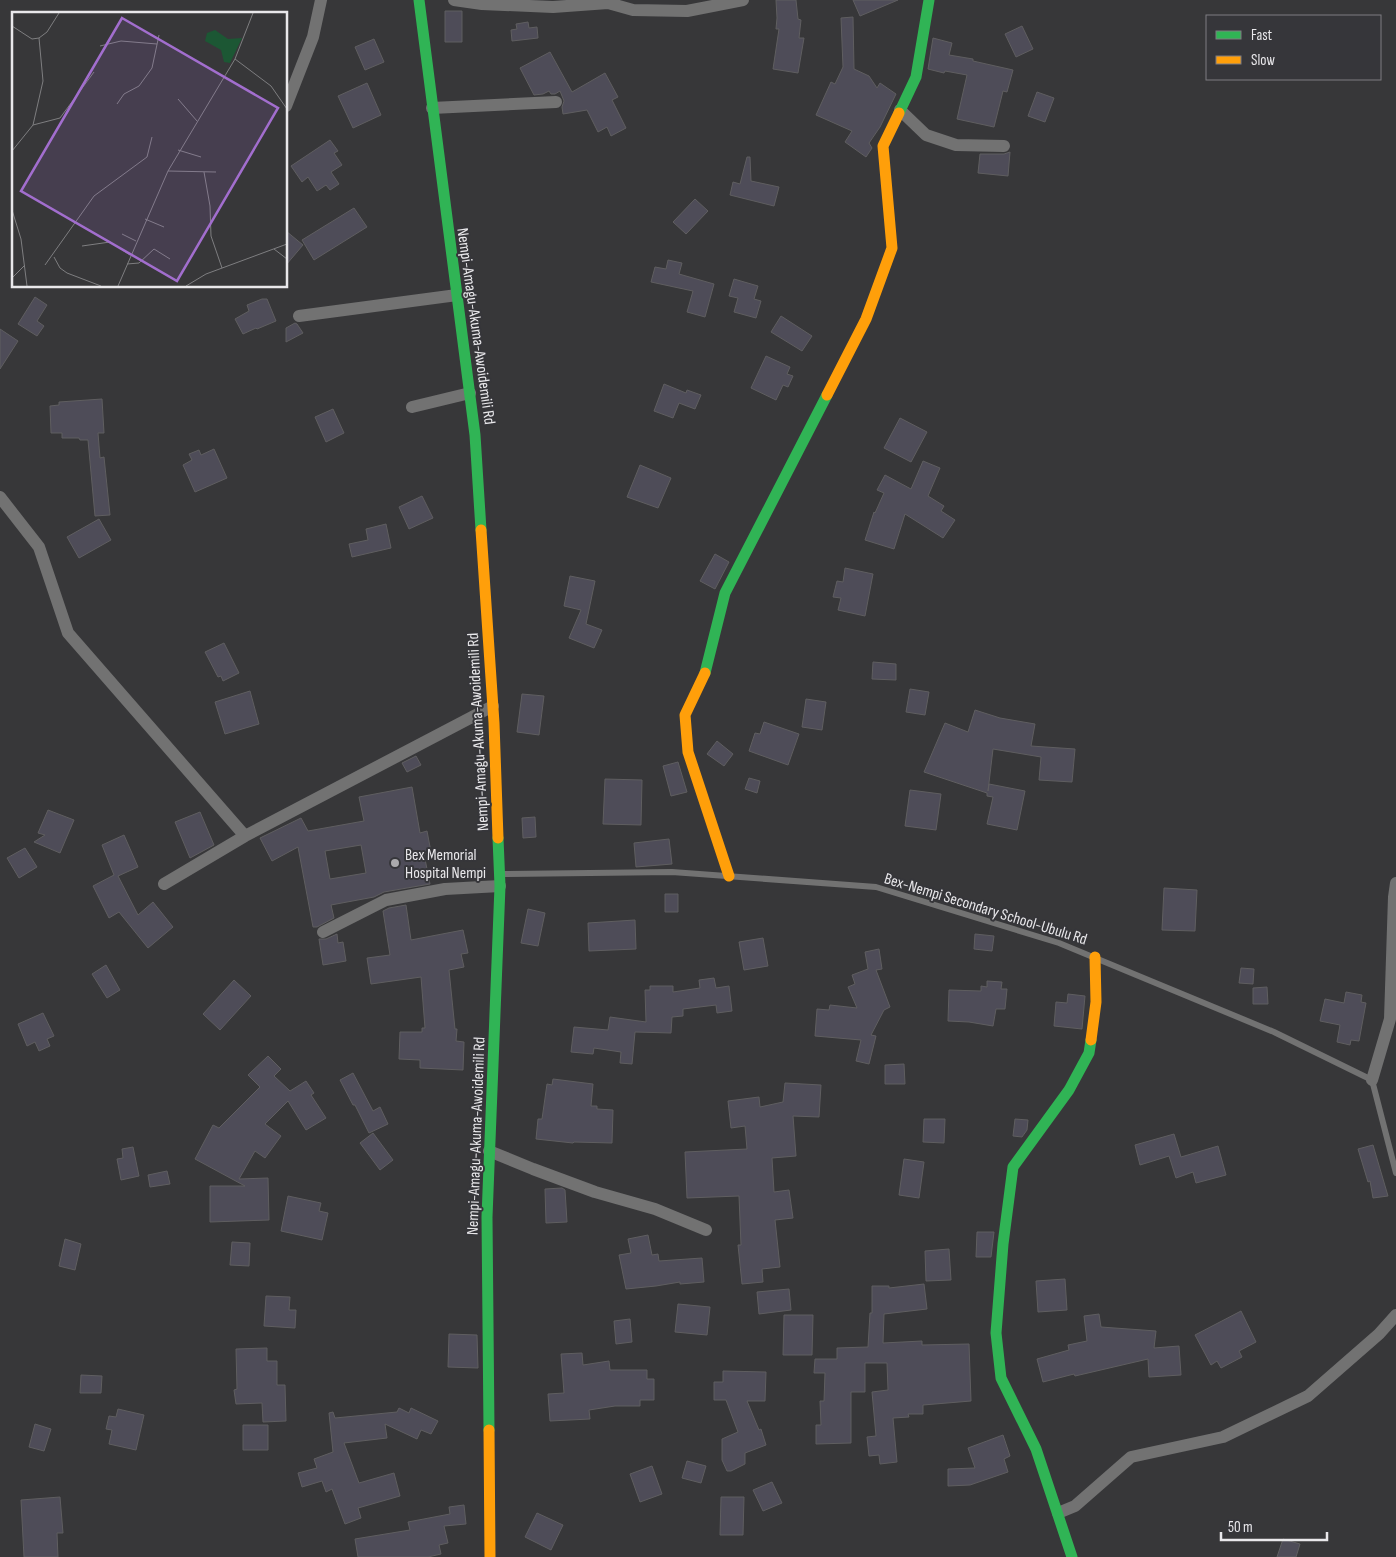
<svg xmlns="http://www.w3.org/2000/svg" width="1396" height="1557" font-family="'Sofia Sans Condensed',sans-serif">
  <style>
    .building { fill: #4e4c58; stroke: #5f5e60; fill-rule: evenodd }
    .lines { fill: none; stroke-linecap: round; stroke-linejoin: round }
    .lane { stroke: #727272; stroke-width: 6 }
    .street { stroke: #727272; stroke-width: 12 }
    .fast { stroke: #30b455; stroke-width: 11 }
    .slow { stroke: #ff9f0a; stroke-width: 11 }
    .poi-dot { fill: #abaaad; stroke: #36363a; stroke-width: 2 }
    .labels { text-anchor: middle; stroke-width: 4; stroke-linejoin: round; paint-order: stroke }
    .street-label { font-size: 16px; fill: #e9e8eb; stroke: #36363a }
    .poi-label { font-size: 16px; fill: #e9e8eb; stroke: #36363a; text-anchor: start }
    .inset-road { fill: none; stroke: #7e7e80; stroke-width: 1 }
    .view { fill: #a26ece; fill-opacity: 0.15; stroke: #a26ece; stroke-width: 2.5 }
    .inset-edge { fill: none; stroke: #e9e8eb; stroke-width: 2.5 }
  </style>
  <rect width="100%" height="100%" fill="#373739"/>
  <path class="building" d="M776 0H796L798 19 801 20 799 38H804L798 73 773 69 779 29H776L777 18Z
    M853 0H898L860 16Z
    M445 11H462V42H445Z
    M853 17 854 69 869 76 877 88 880 83 896 94 880 127 869 143 872 148 866 157 845 142 852 131 816 115 831 82 835 84 843 67 841 18Z
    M528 22 529 28 537 27 538 38 512 41 511 30 517 29 516 24Z
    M1022 26 1033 49 1016 57 1005 34Z
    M933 38 952 43 949 55 973 59V61L1013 70 1007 92 1003 91 994 127 957 119 967 75 945 71 944 73 928 69Z
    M374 39 384 62 365 70 355 47Z
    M550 52 572 92 605 73 618 97 612 100 626 128 611 136 607 127 598 132 587 110 563 114 562 107 564 101 560 91 555 94H551L549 91 543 94 534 95 520 68Z
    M367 83 381 115 353 128 338 96Z
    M1037 92 1054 98 1045 122 1028 116Z
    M330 140 338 151 334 153 342 165 331 172 339 184 330 190 326 185 317 191 308 177 302 182 291 166Z
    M1010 152 1008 176 978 173 980 154H1004Z
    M747 157H750L751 181 779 187 774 206 730 195 733 182 740 184Z
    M695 199 708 211 686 234 673 222Z
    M354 208 367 227 314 260 302 240Z
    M286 231 303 245 286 265Z
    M668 260 682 263 679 274 714 284 705 317 687 312 693 291 651 282 655 267 666 269Z
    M734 279 758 286 754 299 761 301 756 318 734 312 738 298 729 296Z
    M35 297 47 305 37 321 44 326 37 336 18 324Z
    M262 299H267L276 321 257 329 256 328 243 334 235 319 249 311 247 305Z
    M781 316 812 336 802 351 771 332Z
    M295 323 297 324 303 333 286 342V328Z
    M0 329 18 341 0 369Z
    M766 356 790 367 787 374 793 376 788 387 783 385 776 400 751 388Z
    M664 384 686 393 687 390 701 395 695 409 679 403 673 418 654 411Z
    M102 399 104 433H98L100 458 104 457 110 515 95 516 88 440H80L79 438H62V433H51L50 406 59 405V402Z
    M333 409 344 433 326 442 315 417Z
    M900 418 927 432 911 462 884 448Z
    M214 449 227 478 195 492 183 465 192 460 189 454 199 450 201 455Z
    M923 461 940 468 928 496 944 506 941 511 955 520 943 538 905 514 894 549 865 540 874 512 875 513 884 493 877 490 885 475 911 489Z
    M640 465 671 478 658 508 627 497Z
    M422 496 433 518 409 529 399 507Z
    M99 519 111 540 79 558 67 537Z
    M386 524 391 548 352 557 349 544 368 540 366 529Z
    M715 554 729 562 715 589 700 581Z
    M845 568 873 574 865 616 838 610 841 598 833 597 837 581 843 582Z
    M570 576 595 581 586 624 602 630 594 648 569 638 581 610 564 606Z
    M224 643 239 673 223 681 221 676 218 677 205 652Z
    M873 662 896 664V680L872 679Z
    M910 689 929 692 925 715 906 712Z
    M250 691 259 724 225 734 215 702Z
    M522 694 544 696 539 735 517 732Z
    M806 699 826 702 822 730 802 727Z
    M975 710 1000 718 1035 724 1031 746 1075 749 1072 782 1039 780 1041 757 993 749 988 791 989 784 1025 791 1017 830 987 824 993 797 987 796V793L924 772 945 723 968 732Z
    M764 722 799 734 788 765 749 751 755 733 760 734Z
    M717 741 733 754 724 766 707 754Z
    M416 756 421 765 407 772 402 763Z
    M678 762 687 792 671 796 663 766Z
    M749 778 760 781 757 793 745 789Z
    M605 779 642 780 641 825 603 824Z
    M412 787 420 833 427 831 431 852 424 854 430 884 384 892 374 897 331 905 334 918 317 927H313L298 847 272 861 260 838 301 818 308 831 364 821 359 797ZM361 845 366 873 330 879 325 851Z
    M910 790 941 794 936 830 905 826Z
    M48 810 74 820 60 853 34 842 45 835 38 833Z
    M200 812 214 845 190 858 175 822Z
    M535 817 536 837 523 838 522 818Z
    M124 835 138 867 118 876 138 915 153 902 173 927 148 948 119 912 109 918 93 886 114 875 102 845Z
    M669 839 672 864 636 867 634 843Z
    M25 848 37 867 19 878 7 858Z
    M1164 888 1197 890 1195 931 1162 930Z
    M665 894H678V912H665Z
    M406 905 411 940 463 930 468 953 461 954 464 967 449 970 455 1029H457L456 1041 464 1042 463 1070 420 1068V1060L399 1059 400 1032H422V1028H425L421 977 371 984 367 958 390 955 383 911 389 908Z
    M528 909 545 913 538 946 521 943Z
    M635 920 636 949 589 951 588 923Z
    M337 934 338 943 343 942 346 961 323 965 319 939H326Z
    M975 934 994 936 992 951 974 949Z
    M763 938 768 966 744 970 739 942Z
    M879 949 882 969 876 970 890 1007 884 1010 871 1035 876 1036 869 1064 856 1061 861 1040 815 1036 817 1009 829 1010 830 1005 857 1008 848 987 855 984 852 975 868 969 865 952Z
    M106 965 120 990 107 998 92 974Z
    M1241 968 1254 969 1253 984 1239 983Z
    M714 978 716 988 729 986 732 1011 717 1013 716 1005 683 1009V1016L672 1017 671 1033 635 1032 632 1064 620 1063 621 1052 594 1048 593 1054 571 1052 574 1027 608 1030 610 1017 646 1022 645 990H650V986H673V992L700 988 699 980Z
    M234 980 251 996 220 1030 203 1014Z
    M987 981 1002 982 1001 989H1007L1005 1009H996L993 1026 969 1022 948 1021 949 990 981 991V986L987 987Z
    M1267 987 1268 1004H1253V988Z
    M1346 992 1362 995 1361 1002 1366 1003 1359 1041 1351 1040 1350 1045 1337 1042 1340 1025 1320 1021 1325 999 1344 1003Z
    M1068 994 1085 996 1082 1029 1054 1026 1056 1002 1067 1003Z
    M43 1013 54 1036 47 1039 50 1046 39 1051 35 1042 27 1046 18 1024Z
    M268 1056 281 1069 274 1076 290 1091 306 1081 314 1093 311 1095 326 1118 306 1130 288 1101 265 1124 281 1136 265 1158 255 1151 239 1179 268 1178 269 1220 210 1222V1186H245L195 1159 213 1125 219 1128 260 1087 248 1075Z
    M904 1064 905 1084H885V1065Z
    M353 1073 373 1111 380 1107 388 1124 369 1133 355 1105H353L340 1080Z
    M553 1079 593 1084 591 1106H597V1109L613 1110 612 1143 574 1142 573 1143 536 1139 538 1119H542L547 1084 552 1085Z
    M785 1083 821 1085 819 1117 793 1116 796 1156 772 1158 774 1192 789 1190 793 1218 775 1220 780 1267 762 1269 763 1282 742 1284 738 1245H741L739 1196 687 1198 685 1152 747 1149 745 1126 731 1128 728 1101 759 1097 760 1107 783 1102Z
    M924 1119H945L944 1143 923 1142Z
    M1015 1119 1028 1120 1027 1130 1022 1137 1013 1136Z
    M373 1133 393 1160 380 1170 360 1143Z
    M1174 1134 1181 1157 1218 1146 1226 1175 1196 1183 1193 1172 1176 1178 1169 1156 1140 1165 1135 1145Z
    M1373 1145 1388 1196 1373 1198 1370 1181 1368 1182 1358 1149Z
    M133 1147 139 1176 121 1180 117 1159 123 1158 122 1149Z
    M904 1159 924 1162 919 1198 899 1195Z
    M167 1171 170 1184 150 1187 148 1175Z
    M562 1188 565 1190 567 1222 546 1223 545 1189Z
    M288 1196 321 1203 319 1211 328 1213 322 1240 281 1231Z
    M977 1232H994L991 1257H976Z
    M648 1235 652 1255 658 1254 659 1261 702 1258 704 1282 680 1284V1282L656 1286 626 1289 619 1255 631 1253 628 1239Z
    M65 1239 81 1244 75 1270 59 1266Z
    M232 1242 250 1243 249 1266 230 1265Z
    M949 1249 951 1280 926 1281 925 1251Z
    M1065 1279 1067 1310 1038 1312 1036 1281Z
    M924 1284 927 1309 884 1314 883 1343 922 1341V1345L969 1344 971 1401 923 1405V1414H908L909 1417 893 1418 897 1462 880 1464 879 1455 869 1456 867 1437 876 1436 872 1392 888 1390 887 1363H865V1392H851V1443L816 1444V1425H821L820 1401H824L825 1373H814L815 1359H837V1348L868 1347 870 1313H872V1286H889V1288Z
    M789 1289 791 1310 759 1314 757 1292Z
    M266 1296 290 1297 289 1310H296L295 1328 264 1326Z
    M678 1304 710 1307 707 1335 675 1332Z
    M1241 1311 1256 1342 1239 1351 1242 1357 1221 1368 1217 1361 1211 1365 1195 1335Z
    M1099 1314 1101 1327 1156 1331 1154 1348 1179 1346 1181 1375 1149 1377 1148 1359 1075 1376 1074 1374 1043 1382 1037 1359 1069 1350 1068 1345 1087 1341 1084 1316Z
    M784 1315H813L812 1355H783Z
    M630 1319 632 1342 616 1344 614 1321Z
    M449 1334 477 1335 478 1368 448 1367Z
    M267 1348V1361H277V1385H285L286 1421 263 1422 262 1403 236 1404 234 1390 237 1389 236 1349Z
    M582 1353 583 1365 609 1361 610 1370H647V1379H654V1400H640V1406H615L589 1410 590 1419 550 1421 548 1394 564 1393 561 1354Z
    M723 1371 766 1372 765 1401H747L759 1430 761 1429 766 1445 745 1453V1464L731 1471H727L722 1460V1439L738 1432 726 1400H714V1382H723Z
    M81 1375 102 1376 101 1393H80Z
    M399 1408 409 1413 411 1408 438 1421 431 1434 421 1430 417 1439 385 1424 387 1438 344 1443 359 1483 394 1473 400 1496 358 1508 361 1518 345 1524 332 1489 326 1492 322 1481 302 1487 298 1473 317 1468 314 1459 333 1452 329 1413 333 1412 335 1418 397 1412Z
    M118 1409 144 1415 136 1450 109 1444 112 1430 106 1429 109 1416 116 1417Z
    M35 1424 51 1429 44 1451 29 1447Z
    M243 1425H268V1450H243Z
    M1003 1435 1010 1456 1004 1459 1008 1472 970 1485 948 1486V1469L975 1468 968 1448Z
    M687 1461 706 1466 701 1483 682 1478Z
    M652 1466 662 1494 640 1502 630 1474Z
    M772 1482 782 1503 763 1511 753 1490Z
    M60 1497 63 1533H57L58 1557H24L21 1500Z
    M721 1497H744L743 1535H720Z
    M464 1505 466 1524 444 1526 448 1543 439 1545 441 1554 428 1557H358L355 1539 410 1530 408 1522 450 1514 449 1507Z
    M537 1513 563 1525 551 1550 525 1537Z
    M1283 1539 1300 1544 1296 1557H1277Z"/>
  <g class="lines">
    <path class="lane" d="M501 874 672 872 876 887 1059 943 1274 1032 1372 1080 1396 1173"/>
    <path class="street" d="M454 0 482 4 553 7 608 3 610 0
      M608 3 633 10 687 11 743 0
      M286 106 313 37 321 0
      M432 108 556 102
      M900 110 926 135 956 145 1004 146
      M299 316 457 295
      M412 407 470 393
      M0 497 39 547 68 633 245 836
      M164 884 245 836 493 706
      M323 932 386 900 445 889 500 886
      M1372 1080 1390 1019 1394 897 1396 883
      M489 1151 533 1169 595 1192 655 1209 706 1230
      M1058 1513 1075 1506 1131 1457 1223 1437 1308 1396 1379 1334 1396 1315"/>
    <path class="fast" d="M419 0 475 435 481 530
      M899 113 916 77 929 0
      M705 673 725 593 827 395
      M489 1430 487 1217 500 886 498 838
      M1072 1557 1036 1449 1001 1378 996 1333 1003 1244 1013 1167 1069 1090 1089 1053 1091 1040"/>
    <path class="slow" d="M827 395 866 319 892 248 883 146 899 113
      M481 530 494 723 498 838
      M705 673 685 715 688 752 729 876
      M1091 1040 1096 1002 1095 957
      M489 1430 490 1557"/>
  </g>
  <circle class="poi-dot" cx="395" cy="863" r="5"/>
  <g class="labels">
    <g class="street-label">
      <text transform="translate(477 326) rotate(82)" y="6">Nempi-Amagu-Akuma-Awoidemili Rd</text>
      <text transform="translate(477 732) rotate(-93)" y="6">Nempi-Amagu-Akuma-Awoidemili Rd</text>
      <text transform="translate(986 908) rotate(17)" y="6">Bex-Nempi Secondary School-Ubulu Rd</text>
      <text transform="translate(475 1136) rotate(-88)" y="6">Nempi-Amagu-Akuma-Awoidemili Rd</text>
    </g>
    <g class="poi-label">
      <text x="405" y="860">Bex Memorial<tspan x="405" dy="18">Hospital Nempi</tspan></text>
    </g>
  </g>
  <g transform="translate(12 12)">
    <rect width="275" height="275" fill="#373739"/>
    <path d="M203 18 216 27 230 26 218 51 212 50 209 38 193 29 195 21Z" fill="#1c5734"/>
    <path class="inset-road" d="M0 14 20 27 27 26 35 20 47 1M88 34 109 29 145 32M223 47 259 74 275 97M166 87 185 109M105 92 112 82 127 74 140 56 147 23M21 113 48 106 82 60M166 138 189 145M0 139 21 113 31 69 27 26M156 159 204 160M192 160 198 194 199 224 210 256M0 198 9 227 15 274M133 207 152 215M82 221 98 230M110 222 124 229M70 234 98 230 118 243M262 237 275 247M42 245 48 256 55 261 89 274M115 252 127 251 142 237 158 247M33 253 82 184 135 145 140 125M0 266 13 253M106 274 156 159 223 47 241 1M174 274 194 262 275 232"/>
    <path class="view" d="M110 6 266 96 165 269 9 179Z"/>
    <rect width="275" height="275" class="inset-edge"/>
  </g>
  <rect x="1206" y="15" width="175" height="65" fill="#36363a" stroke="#7e7d81"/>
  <rect x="1216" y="31" width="25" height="8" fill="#30b455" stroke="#7e7d81"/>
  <text x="1251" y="40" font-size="15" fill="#e9e8eb">Fast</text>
  <rect x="1216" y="56" width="25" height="8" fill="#ff9f0a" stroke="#7e7d81"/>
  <text x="1251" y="65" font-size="15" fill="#e9e8eb">Slow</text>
  <path d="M1221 1532v8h106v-8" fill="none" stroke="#e9e8eb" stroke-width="2.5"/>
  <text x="1228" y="1532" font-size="15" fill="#e9e8eb" stroke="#36363a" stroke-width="4" paint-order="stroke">50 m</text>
</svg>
